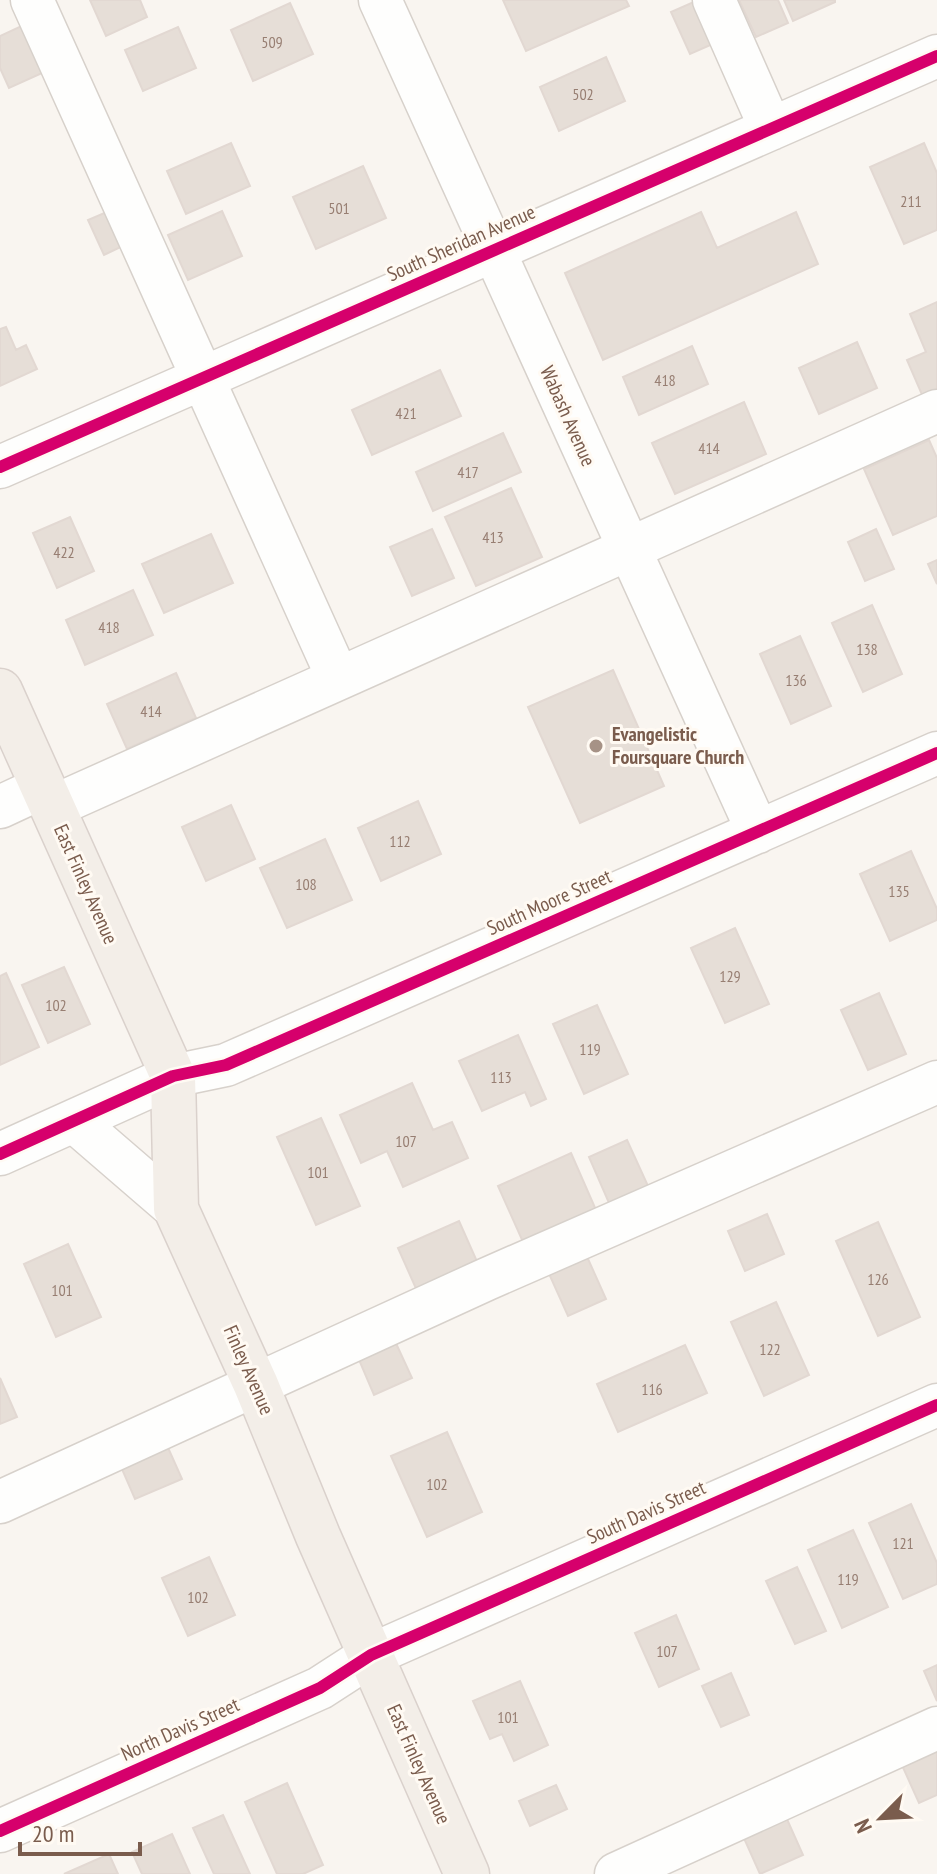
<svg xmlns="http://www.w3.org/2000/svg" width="937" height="1874" font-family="'PT Sans Narrow',sans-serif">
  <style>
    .building { fill: #e6ded7; stroke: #e2d8d2; stroke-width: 2 }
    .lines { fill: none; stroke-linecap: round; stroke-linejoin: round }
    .minor-casing { stroke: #d7d1cb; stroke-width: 45 }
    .major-casing { stroke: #dad1cc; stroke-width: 47 }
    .minor { stroke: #fefefd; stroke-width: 42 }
    .major { stroke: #f3eee8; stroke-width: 44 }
    .cycleway-casing { stroke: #fffaf3; stroke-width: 17 }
    .cycleway { stroke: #d6006c; stroke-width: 12 }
    .poi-dot { fill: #a69286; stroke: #fffaf3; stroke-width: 3 }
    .labels { text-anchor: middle; stroke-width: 6; stroke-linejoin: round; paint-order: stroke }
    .number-label { font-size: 16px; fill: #977e72 }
    .street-label { font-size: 20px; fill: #7a5c4d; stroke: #fffaf3 }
    .poi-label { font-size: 20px; font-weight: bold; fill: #7a5c4d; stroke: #fffaf3; text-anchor: start }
  </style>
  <rect width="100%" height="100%" fill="#f9f5f0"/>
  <path class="building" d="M90 0H140L147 17 106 36Z
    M503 0H626L629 6 526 51Z
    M739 0H778L788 23 756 37Z
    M784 0H835V2L793 21Z
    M696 1 715 43 690 54 671 12Z
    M290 3 313 54 253 81 231 30Z
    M30 22 51 69 9 88 0 68V36Z
    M178 27 196 68 143 91 125 50Z
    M606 57 625 101 559 131 540 87Z
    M231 143 250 186 186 214 167 171Z
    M924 143 937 173V230L904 244 870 167Z
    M363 166 386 218 316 249 293 197Z
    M116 208 131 242 104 255 88 220Z
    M222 211 242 256 188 280 168 235Z
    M701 212 717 248 796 212 818 264 603 360 565 273Z
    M937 302V390L923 397 907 360 926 352 910 314Z
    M6 327 16 350 26 345 37 369 0 386V329Z
    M857 342 877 388 819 414 799 368Z
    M692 346 708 384 639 415 623 377Z
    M440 370 461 416 372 455 352 410Z
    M744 402 766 454 675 494 652 443Z
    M503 433 521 472 433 511 416 472Z
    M929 440 937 458V516L893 535 864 469Z
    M511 488 542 557 476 586 445 517Z
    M70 517 94 571 57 588 33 533Z
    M432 529 454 578 412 596 390 547Z
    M876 529 894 569 865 581 848 542Z
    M211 534 233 583 164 613 142 564Z
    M937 560V584L928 564Z
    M133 590 153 635 85 665 66 620Z
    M872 605 902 674 863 692 832 623Z
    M800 636 831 706 791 724 760 654Z
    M613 670 664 786 580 823 528 707Z
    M176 673 196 718 127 749 107 704Z
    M418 801 441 854 381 881 358 828Z
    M231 805 255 859 206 881 182 827Z
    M325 839 352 900 287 928 260 868Z
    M911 851 937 909V920L890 941 860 874Z
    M735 928 769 1004 725 1023 691 948Z
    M64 967 90 1024 48 1043 22 985Z
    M6 973 39 1047 0 1065V976Z
    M879 993 906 1054 868 1070 841 1010Z
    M597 1005 628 1074 584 1094 553 1024Z
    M518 1035 546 1099 531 1106 525 1092 482 1111 459 1061Z
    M412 1083 433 1130 452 1122 468 1158 403 1187 387 1151 361 1163 340 1115Z
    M321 1118 360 1206 316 1225 277 1137Z
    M627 1140 648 1186 609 1203 589 1157Z
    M571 1153 596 1210 523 1242 498 1186Z
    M767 1214 784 1254 745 1271 728 1231Z
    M459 1221 479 1266 418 1293 398 1248Z
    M878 1222 920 1317 878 1336 836 1241Z
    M68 1244 101 1317 56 1337 24 1264Z
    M584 1250 606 1299 568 1316 546 1267Z
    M776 1302 809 1375 764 1396 731 1322Z
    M394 1339 412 1378 374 1395 357 1355Z
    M685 1345 707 1393 618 1432 597 1384Z
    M0 1378 17 1417 0 1424Z
    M161 1432 182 1479 135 1499 115 1453Z
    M447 1432 482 1512 427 1537 391 1456Z
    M911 1504 937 1563V1584L903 1599 869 1523Z
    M853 1530 888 1607 842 1628 808 1550Z
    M209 1557 235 1615 188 1636 162 1578Z
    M797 1567 826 1631 795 1644 766 1581Z
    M676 1615 699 1669 659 1687 635 1633Z
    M937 1665V1701L924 1671Z
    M731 1673 749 1715 721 1727 702 1686Z
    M520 1681 548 1745 514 1761 502 1734 490 1739 473 1701Z
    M937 1747V1795L919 1803 901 1763Z
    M287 1783 323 1865 303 1874H277L245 1802Z
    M556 1785 567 1809 530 1826 519 1801Z
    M223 1815 250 1874H214L193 1828Z
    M786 1817 803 1855 760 1874 743 1836Z
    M172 1834 190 1874H142L132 1852Z
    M109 1854 118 1874H64Z"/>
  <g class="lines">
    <defs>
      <path id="minor" d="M32 0 338 678
        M380 0 758 832
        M714 0 771 129
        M0 467 937 56
        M0 807 43 787
        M52 807 937 411
        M74 1121 176 1209
        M0 1154 173 1076 226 1065 937 753
        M0 1502 487 1279 937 1082
        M0 1831 320 1688 371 1655 937 1405
        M616 1874 937 1728"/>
      <path id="major" d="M0 691 173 1076 176 1209 256 1385 318 1536 467 1874"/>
    </defs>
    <use href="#minor" class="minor-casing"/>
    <use href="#major" class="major-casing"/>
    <use href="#minor" class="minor"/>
    <use href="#major" class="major"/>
    <defs>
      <path id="cycleway" d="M0 467 937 56
        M0 1154 173 1076 226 1065 937 753
        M0 1831 320 1688 371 1655 937 1405"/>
    </defs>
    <use href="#cycleway" class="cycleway-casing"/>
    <use href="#cycleway" class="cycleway"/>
  </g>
  <circle class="poi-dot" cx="596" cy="746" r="8"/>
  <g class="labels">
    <g class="number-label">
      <text x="272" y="48">509</text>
      <text x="583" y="100">502</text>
      <text x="911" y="207">211</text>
      <text x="339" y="214">501</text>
      <text x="665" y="386">418</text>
      <text x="406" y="419">421</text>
      <text x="709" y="454">414</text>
      <text x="468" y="478">417</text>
      <text x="493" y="543">413</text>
      <text x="64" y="558">422</text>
      <text x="109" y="633">418</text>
      <text x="867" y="655">138</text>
      <text x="796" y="686">136</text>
      <text x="151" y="717">414</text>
      <text x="400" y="847">112</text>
      <text x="306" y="890">108</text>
      <text x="899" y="897">135</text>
      <text x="730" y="982">129</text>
      <text x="56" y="1011">102</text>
      <text x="590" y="1055">119</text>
      <text x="501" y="1083">113</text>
      <text x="406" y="1147">107</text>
      <text x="318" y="1178">101</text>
      <text x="878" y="1285">126</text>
      <text x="62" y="1296">101</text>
      <text x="770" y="1355">122</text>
      <text x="652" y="1395">116</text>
      <text x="437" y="1490">102</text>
      <text x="903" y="1549">121</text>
      <text x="848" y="1585">119</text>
      <text x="198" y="1603">102</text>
      <text x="667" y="1657">107</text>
      <text x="508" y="1723">101</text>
    </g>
    <g class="street-label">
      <text transform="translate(461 243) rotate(-24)" y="7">South Sheridan Avenue</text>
      <text transform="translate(568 416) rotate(66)" y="7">Wabash Avenue</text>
      <text transform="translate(86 884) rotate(66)" y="7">East Finley Avenue</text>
      <text transform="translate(549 902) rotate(-24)" y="7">South Moore Street</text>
      <text transform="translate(249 1370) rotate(66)" y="7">Finley Avenue</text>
      <text transform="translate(646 1512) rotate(-24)" y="7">South Davis Street</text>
      <text transform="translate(180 1729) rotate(-24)" y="7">North Davis Street</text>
      <text transform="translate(419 1764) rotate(66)" y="7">East Finley Avenue</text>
    </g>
    <g class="poi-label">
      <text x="612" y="741">Evangelistic<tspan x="612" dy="23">Foursquare Church</tspan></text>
    </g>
  </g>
  <g transform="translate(881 1818) rotate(246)" stroke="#fffaf3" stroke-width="6" paint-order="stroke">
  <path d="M0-6L14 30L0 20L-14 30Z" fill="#7a5c4d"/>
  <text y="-12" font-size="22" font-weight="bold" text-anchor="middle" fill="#7a5c4d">N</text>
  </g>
  <path d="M20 1842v12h120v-12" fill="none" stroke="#7a5c4d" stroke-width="4"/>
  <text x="32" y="1842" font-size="24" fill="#7a5c4d" stroke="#fffaf3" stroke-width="6" paint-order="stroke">20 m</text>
</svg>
